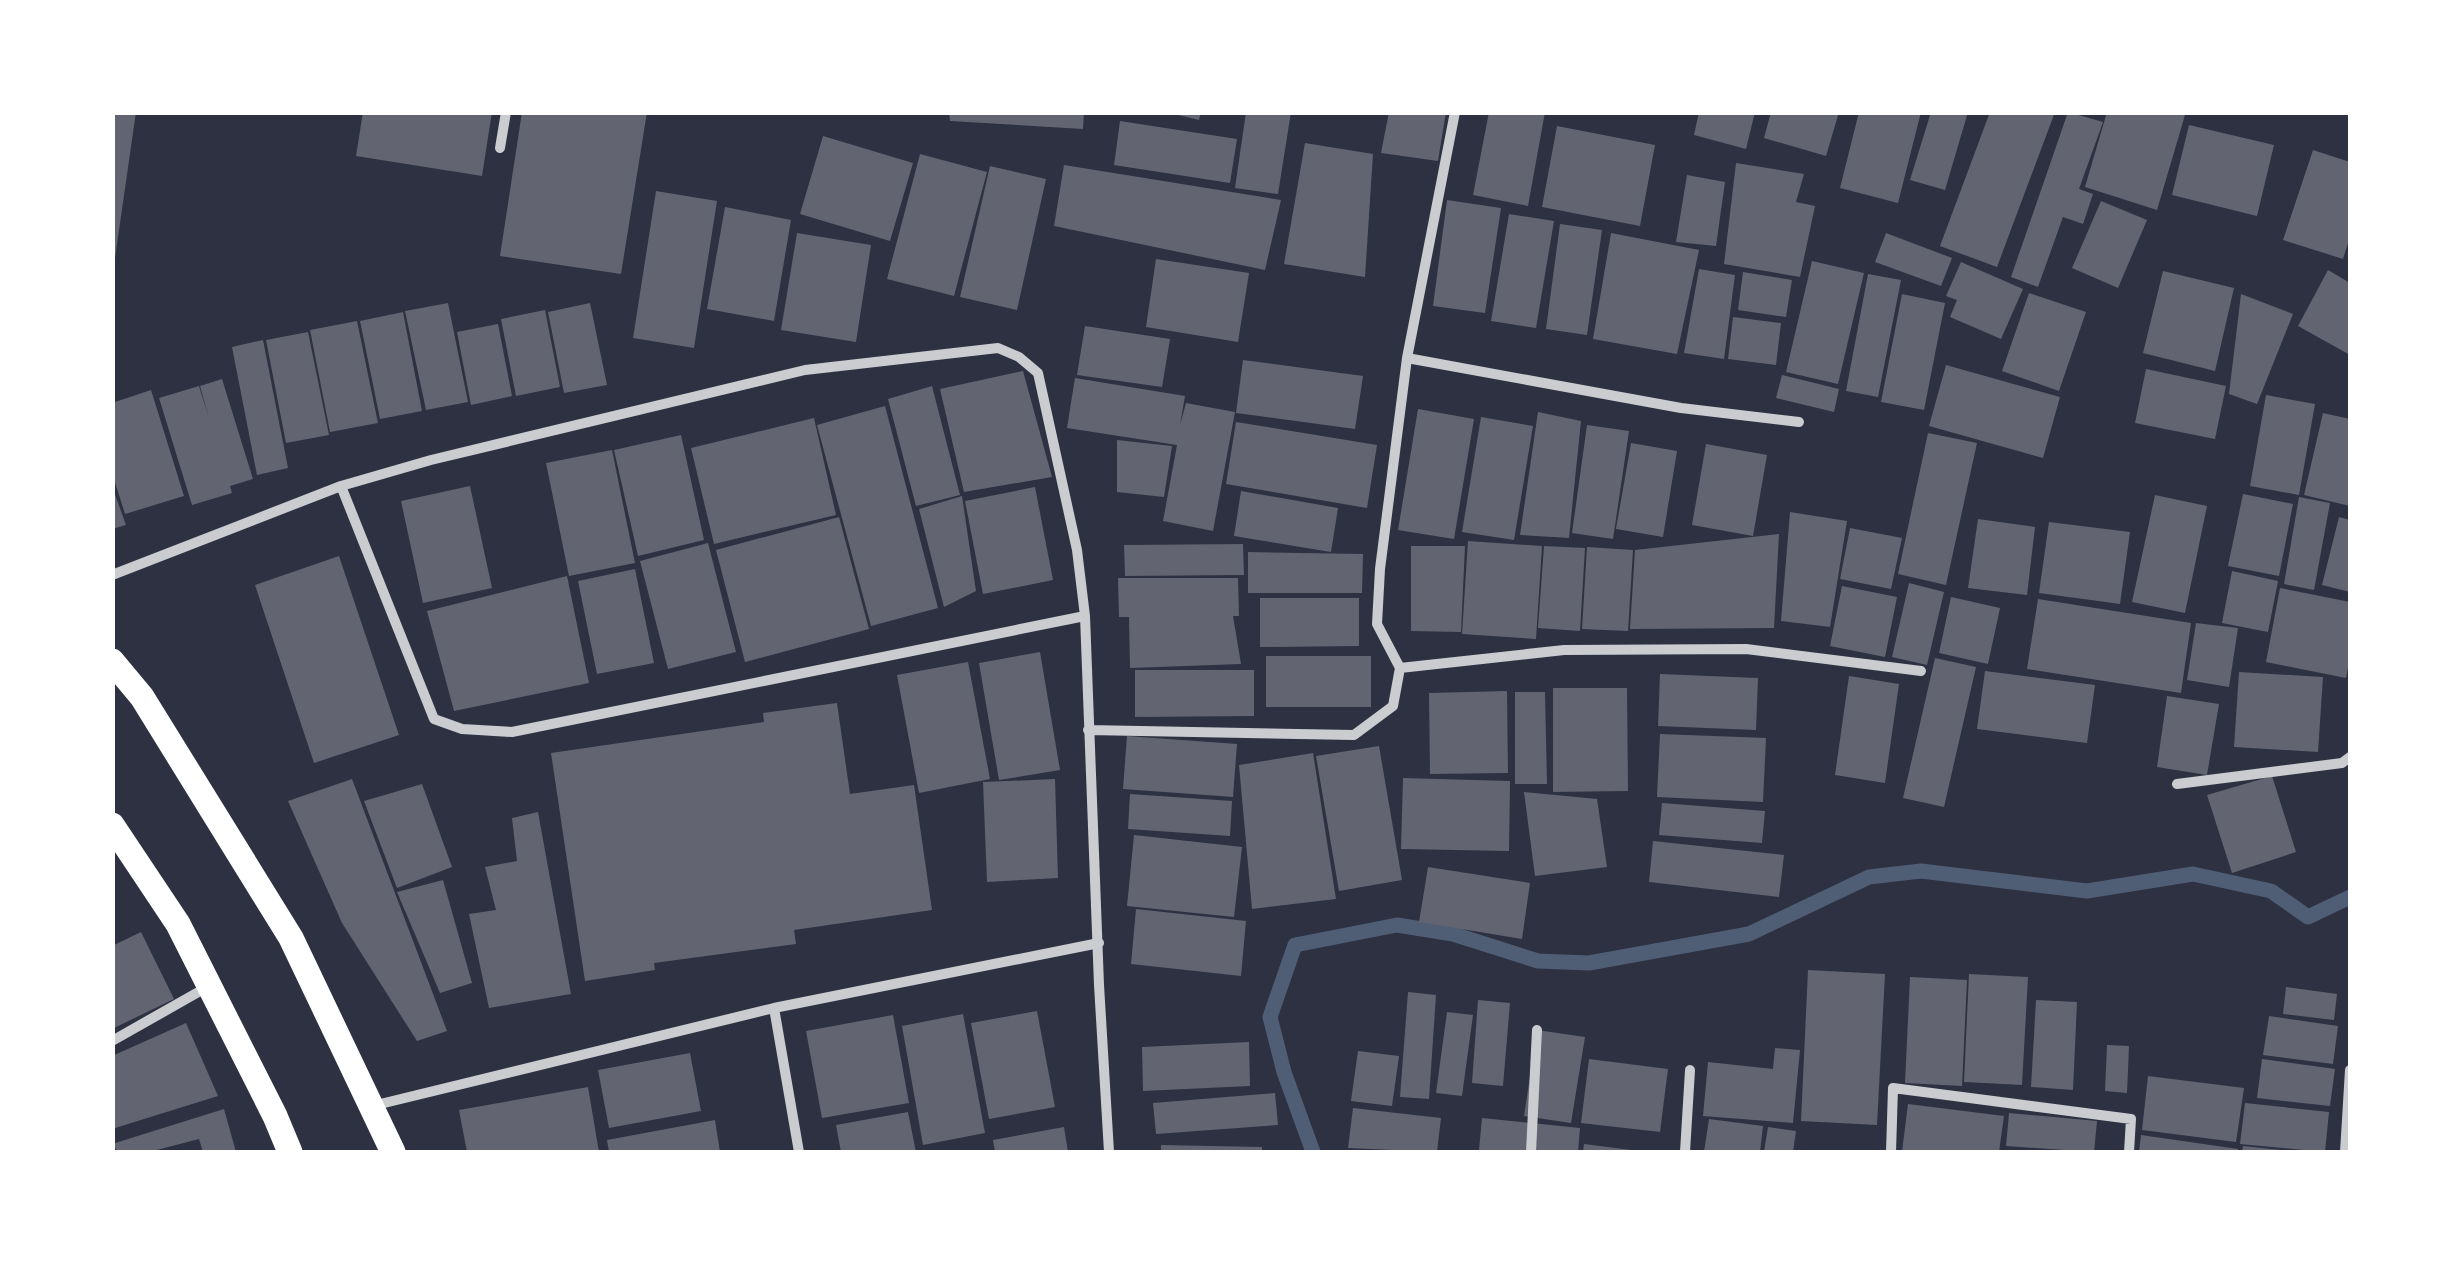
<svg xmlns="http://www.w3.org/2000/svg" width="2463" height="1265" font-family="'Noto Sans',sans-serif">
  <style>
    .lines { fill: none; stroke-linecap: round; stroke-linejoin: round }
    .stream { stroke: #4f5d75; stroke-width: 15 }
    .building { fill: #626471 }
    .minor { stroke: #caccd0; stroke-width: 10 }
    .primary { stroke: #fff; stroke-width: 25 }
  </style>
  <rect width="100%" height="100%" fill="#2d3142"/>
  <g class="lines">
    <path class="stream" d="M1313 1152 1284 1072 1270 1017 1295 945 1397 925 1453 934 1538 961 1589 963 1749 934 1869 877 1921 871 2087 891 2193 874 2271 891 2308 917 2350 897"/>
  </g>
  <path class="building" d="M112 112H136L115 258H112Z
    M363 112H492L482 176 356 156Z
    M522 112H647L621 274 500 256Z
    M949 112H1084L1083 129 950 121Z
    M1166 112H1201L1199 120Z
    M1246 112H1291L1278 194 1235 188Z
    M1389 112H1446L1438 161 1381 153Z
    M1489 112H1545L1528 206 1473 195Z
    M1699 112H1755L1746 149 1694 135Z
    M1771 112H1839L1826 156 1764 138Z
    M1859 112H1921L1898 203 1840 188Z
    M1931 112H1968L1945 190 1910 180Z
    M1990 112H2055L1997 267 1940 246Z
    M2068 112 2103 122 2079 189 2093 194 2083 224 2063 217 2038 287 2011 277Z
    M2107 112 2185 115 2157 210 2085 187Z
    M1120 121 1237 139 1230 183 1114 165Z
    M2189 125 2274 145 2257 216 2172 195Z
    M1557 126 1655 145 1640 226 1542 207Z
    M823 136 913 163 890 241 800 214Z
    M1305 143 1373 154 1365 277 1284 264Z
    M2313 150 2350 162V237L2343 259 2283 240Z
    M920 154 987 172 954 296 887 279Z
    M1736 163 1804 174 1796 202 1815 206 1800 277 1724 264Z
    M1064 165 1281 200 1265 270 1054 226Z
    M990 166 1046 179 1017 310 960 297Z
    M1687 175 1725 182 1716 246 1676 242Z
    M656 191 717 201 694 348 633 338Z
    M1447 200 1501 208 1485 313 1433 306Z
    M2101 201 2147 220 2118 288 2072 268Z
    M725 207 791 220 774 321 707 309Z
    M1509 214 1554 221 1536 328 1491 321Z
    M1560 224 1602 230 1587 335 1546 329Z
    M797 233 871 245 856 342 781 330Z
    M1611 233 1699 250 1677 354 1593 339Z
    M1886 233 1952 258 1941 286 1875 262Z
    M1156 259 1249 273 1238 342 1146 327Z
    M1812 261 1864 273 1838 384 1786 372Z
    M1961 262 2023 289 2001 339 1950 317 1957 300 1946 296Z
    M1699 269 1735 275 1724 359 1684 353Z
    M2328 270 2350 283V355L2298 326Z
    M2163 271 2234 288 2215 371 2143 353Z
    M1743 272 1792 280 1786 317 1738 310Z
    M1868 274 1901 280 1878 397 1846 391Z
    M2029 293 2086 312 2059 391 2002 371Z
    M1902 294 1945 303 1924 410 1881 402Z
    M2241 294 2293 314 2257 404 2229 394Z
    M448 303 468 402 426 410 405 311Z
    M590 303 607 385 564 393 548 312Z
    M545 310 560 387 516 396 501 319Z
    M403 312 422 411 380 419 360 321Z
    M1733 317 1781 323 1776 365 1728 359Z
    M357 321 378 423 330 432 310 330Z
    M498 324 512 396 471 405 457 332Z
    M1085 326 1170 339 1162 387 1077 375Z
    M308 332 329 435 286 443 266 340Z
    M263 340 288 468 257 475 232 347Z
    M1243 360 1363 376 1355 429 1236 413Z
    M1946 365 2060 397 2043 458 1929 426Z
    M2146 369 2226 386 2215 439 2135 423Z
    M1023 371 1052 477 964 492 940 389Z
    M1782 375 1839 389 1834 412 1776 398Z
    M1075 378 1185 396 1180 425 1186 403 1235 412 1213 531 1163 521 1177 445 1067 428Z
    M222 379 253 479 230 486 232 493 192 505 159 398 199 386 209 418 200 386Z
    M932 386 960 495 916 506 888 399Z
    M151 390 184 496 125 514 112 473V403Z
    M2266 395 2315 404 2299 495 2250 486Z
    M885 406 938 608 871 626 817 425Z
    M1418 409 1474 419 1454 539 1398 530Z
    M1538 412 1581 421 1569 538 1520 535Z
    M2323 413 2350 419V506L2304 495Z
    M1481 417 1533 426 1514 540 1462 532Z
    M814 418 836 515 714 544 691 448Z
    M1236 422 1377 445 1367 508 1226 484Z
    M1587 425 1629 431 1613 539 1572 533Z
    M1928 433 1977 443 1946 585 1898 574Z
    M681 435 704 540 638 556 614 450Z
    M1117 440 1172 446 1164 497 1117 492Z
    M1631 443 1677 451 1663 537 1616 529Z
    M1706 444 1767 455 1753 536 1692 525Z
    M612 450 635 563 569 576 546 463Z
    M112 486 126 525 112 529Z
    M470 486 492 588 423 603 401 501Z
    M1035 487 1053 580 983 594 965 501Z
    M1241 491 1338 508 1331 552 1234 536Z
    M2243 494 2293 504 2279 576 2228 566Z
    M2155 495 2207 506 2185 613 2132 602Z
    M962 496 976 591 944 607 919 509Z
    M2299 497 2330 503 2314 590 2284 584Z
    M1790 512 1847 521 1830 627 1781 621Z
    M839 517 869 629 745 662 716 550Z
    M2339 517 2350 520V592L2322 585Z
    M1978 519 2035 527 2027 595 1968 588Z
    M2049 522 2130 532 2120 604 2039 593Z
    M1850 528 1902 538 1891 589 1840 579Z
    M1779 534 1774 628 1630 629 1635 550Z
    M1468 541 1542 546 1536 639 1462 634Z
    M708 543 736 652 668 669 640 561Z
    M1243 544 1244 575 1125 576 1124 545Z
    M1411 546H1465L1461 632 1411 631Z
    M1544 546 1585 548 1580 631 1538 628Z
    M1587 547 1633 550 1628 631 1582 629Z
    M1248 552 1363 554 1362 593H1248Z
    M339 556 399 735 314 763 255 585Z
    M635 569 654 663 597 674 578 581Z
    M2232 571 2278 581 2268 632 2222 623Z
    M567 576 589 683 454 711 427 611Z
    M1118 578H1238L1239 616H1233L1241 664 1130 668 1129 617H1119Z
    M1909 583 1944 592 1927 665 1892 657Z
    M1842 586 1897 597 1885 657 1830 646Z
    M2280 588 2350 602V657L2346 678 2266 662Z
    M1951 597 2000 608 1988 664 1939 653Z
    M1260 598H1359V646L1260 647Z
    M2038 599 2191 623 2181 693 2027 669Z
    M2196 623 2238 628 2229 687 2187 680Z
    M1040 652 1060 770 999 780 979 663Z
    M1266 656H1371V707H1266Z
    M1935 658 1976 667 1944 807 1903 798Z
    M968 662 990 779 919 793 897 675Z
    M1135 670H1254V716L1135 717Z
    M1985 671 2095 685 2087 743 1977 729Z
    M2239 672 2323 677 2318 752 2234 747Z
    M1660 674 1758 678 1756 730 1658 726Z
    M1849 676 1899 684 1885 783 1835 775Z
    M1553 688H1627L1628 791 1553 792Z
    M1507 691 1508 773 1430 774 1429 693Z
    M1515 692H1545L1547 784H1515Z
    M2167 696 2219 704 2207 775 2157 767Z
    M837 703 850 794 914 785 932 910 794 930 796 944 654 963 655 970 585 981 551 753 764 722 763 713Z
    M1660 734 1766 738 1763 802 1657 797Z
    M1127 736 1237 744 1233 797 1123 789Z
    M1379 746 1402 880 1339 891 1316 756Z
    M1313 753 1336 899 1252 909 1239 765Z
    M2272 776 2296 852 2232 873 2207 795Z
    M1403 778 1510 781 1509 851 1401 849Z
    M352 779 447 1031 417 1041 342 923 288 801Z
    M1055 779 1058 878 987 882 983 782Z
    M422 784 452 867 397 888 364 801Z
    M1524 792 1597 799 1607 867 1535 876Z
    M1130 794 1232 801 1230 836 1128 829Z
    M1662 803 1765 811 1762 843 1659 835Z
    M538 812 571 994 489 1008 469 914 496 910 485 867 517 861 512 818Z
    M1134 835 1242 847 1234 917 1127 906Z
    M1653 841 1784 855 1779 897 1649 882Z
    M1428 867 1530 883 1522 939 1419 922Z
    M443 880 472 983 440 993 397 892Z
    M1136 909 1246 921 1241 976 1131 964Z
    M141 932 174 999 112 1029V946Z
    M1808 970 1885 974 1877 1125 1801 1121Z
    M1969 974 2028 977 2022 1085 1964 1082Z
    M1910 977 1967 980 1962 1086 1905 1083Z
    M2286 987 2337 994 2334 1020 2283 1014Z
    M1408 992 1436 995 1429 1099 1400 1097Z
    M1478 1000 1510 1003 1503 1086 1472 1083Z
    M2036 1000 2077 1002 2073 1090 2031 1087Z
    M1037 1011 1055 1107 989 1119 971 1023Z
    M1447 1012 1473 1015 1462 1096 1436 1093Z
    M963 1014 985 1133 923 1145 902 1026Z
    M893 1015 909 1103 822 1118 806 1031Z
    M2269 1016 2338 1026 2333 1064 2263 1055Z
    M186 1023 218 1096 112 1129V1056Z
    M1537 1030 1585 1037 1571 1123 1524 1116Z
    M1249 1042 1250 1086 1143 1091 1142 1047Z
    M2107 1045 2129 1046 2127 1093 2105 1091Z
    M1775 1048 1800 1050 1793 1123 1703 1116 1708 1062 1773 1069Z
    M1358 1051 1399 1056 1392 1106 1351 1101Z
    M690 1053 701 1111 609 1128 598 1070Z
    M1589 1059 1668 1069 1660 1132 1581 1123Z
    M2262 1059 2335 1069 2330 1106 2257 1098Z
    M2148 1076 2244 1088 2236 1142 2142 1130Z
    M588 1087 599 1152H467L459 1110Z
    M1275 1093 1278 1125 1156 1134 1153 1103Z
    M2245 1103 2329 1112 2325 1152 2240 1144Z
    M1908 1104 2004 1116 1999 1152H1902Z
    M1353 1108 1441 1118 1437 1152 1348 1148Z
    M224 1109 236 1152H203L199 1139 149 1152H118L112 1144Z
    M908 1112 916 1152H841L836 1125Z
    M2009 1113 2097 1121 2094 1152 2006 1146Z
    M1482 1118 1580 1128 1578 1152 1479 1150Z
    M1709 1119 1763 1126 1760 1152H1704Z
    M715 1120 720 1152H609L607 1140Z
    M1064 1127 1068 1152H995L993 1140Z
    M1768 1127 1796 1131 1793 1152H1764Z
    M2141 1135 2238 1149V1152H2139Z
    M1584 1144 1631 1150V1152H1583Z
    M1161 1145 1262 1147V1152H1161Z
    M2243 1146 2281 1150V1152H2242Z"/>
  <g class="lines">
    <path class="minor" d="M500 148 506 112
      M1407 358 1681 408 1799 422
      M341 486 434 719 462 729 512 732 1085 616
      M112 575 341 486 431 460 805 370 998 348 1019 357 1038 373 1077 550 1085 616 1099 985 1109 1152
      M1400 668 1564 650 1746 649 1921 671
      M1088 730 1354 735 1393 706 1400 668 1377 624 1380 569 1407 358 1455 112
      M2177 784 2342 763 2350 757
      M774 1008 799 1152
      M112 1041 209 986
      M372 1106 774 1008 1099 943
      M1531 1152 1537 1030
      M1685 1152 1690 1070
      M1891 1152 1893 1088 2131 1119 2129 1152
      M2345 1152 2350 1070"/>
    <path class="primary" d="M112 661 142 697 291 938 393 1152
      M112 825 178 924 275 1116 290 1152"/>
  </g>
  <rect width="2463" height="1265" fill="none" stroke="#ffffff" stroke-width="230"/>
</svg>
